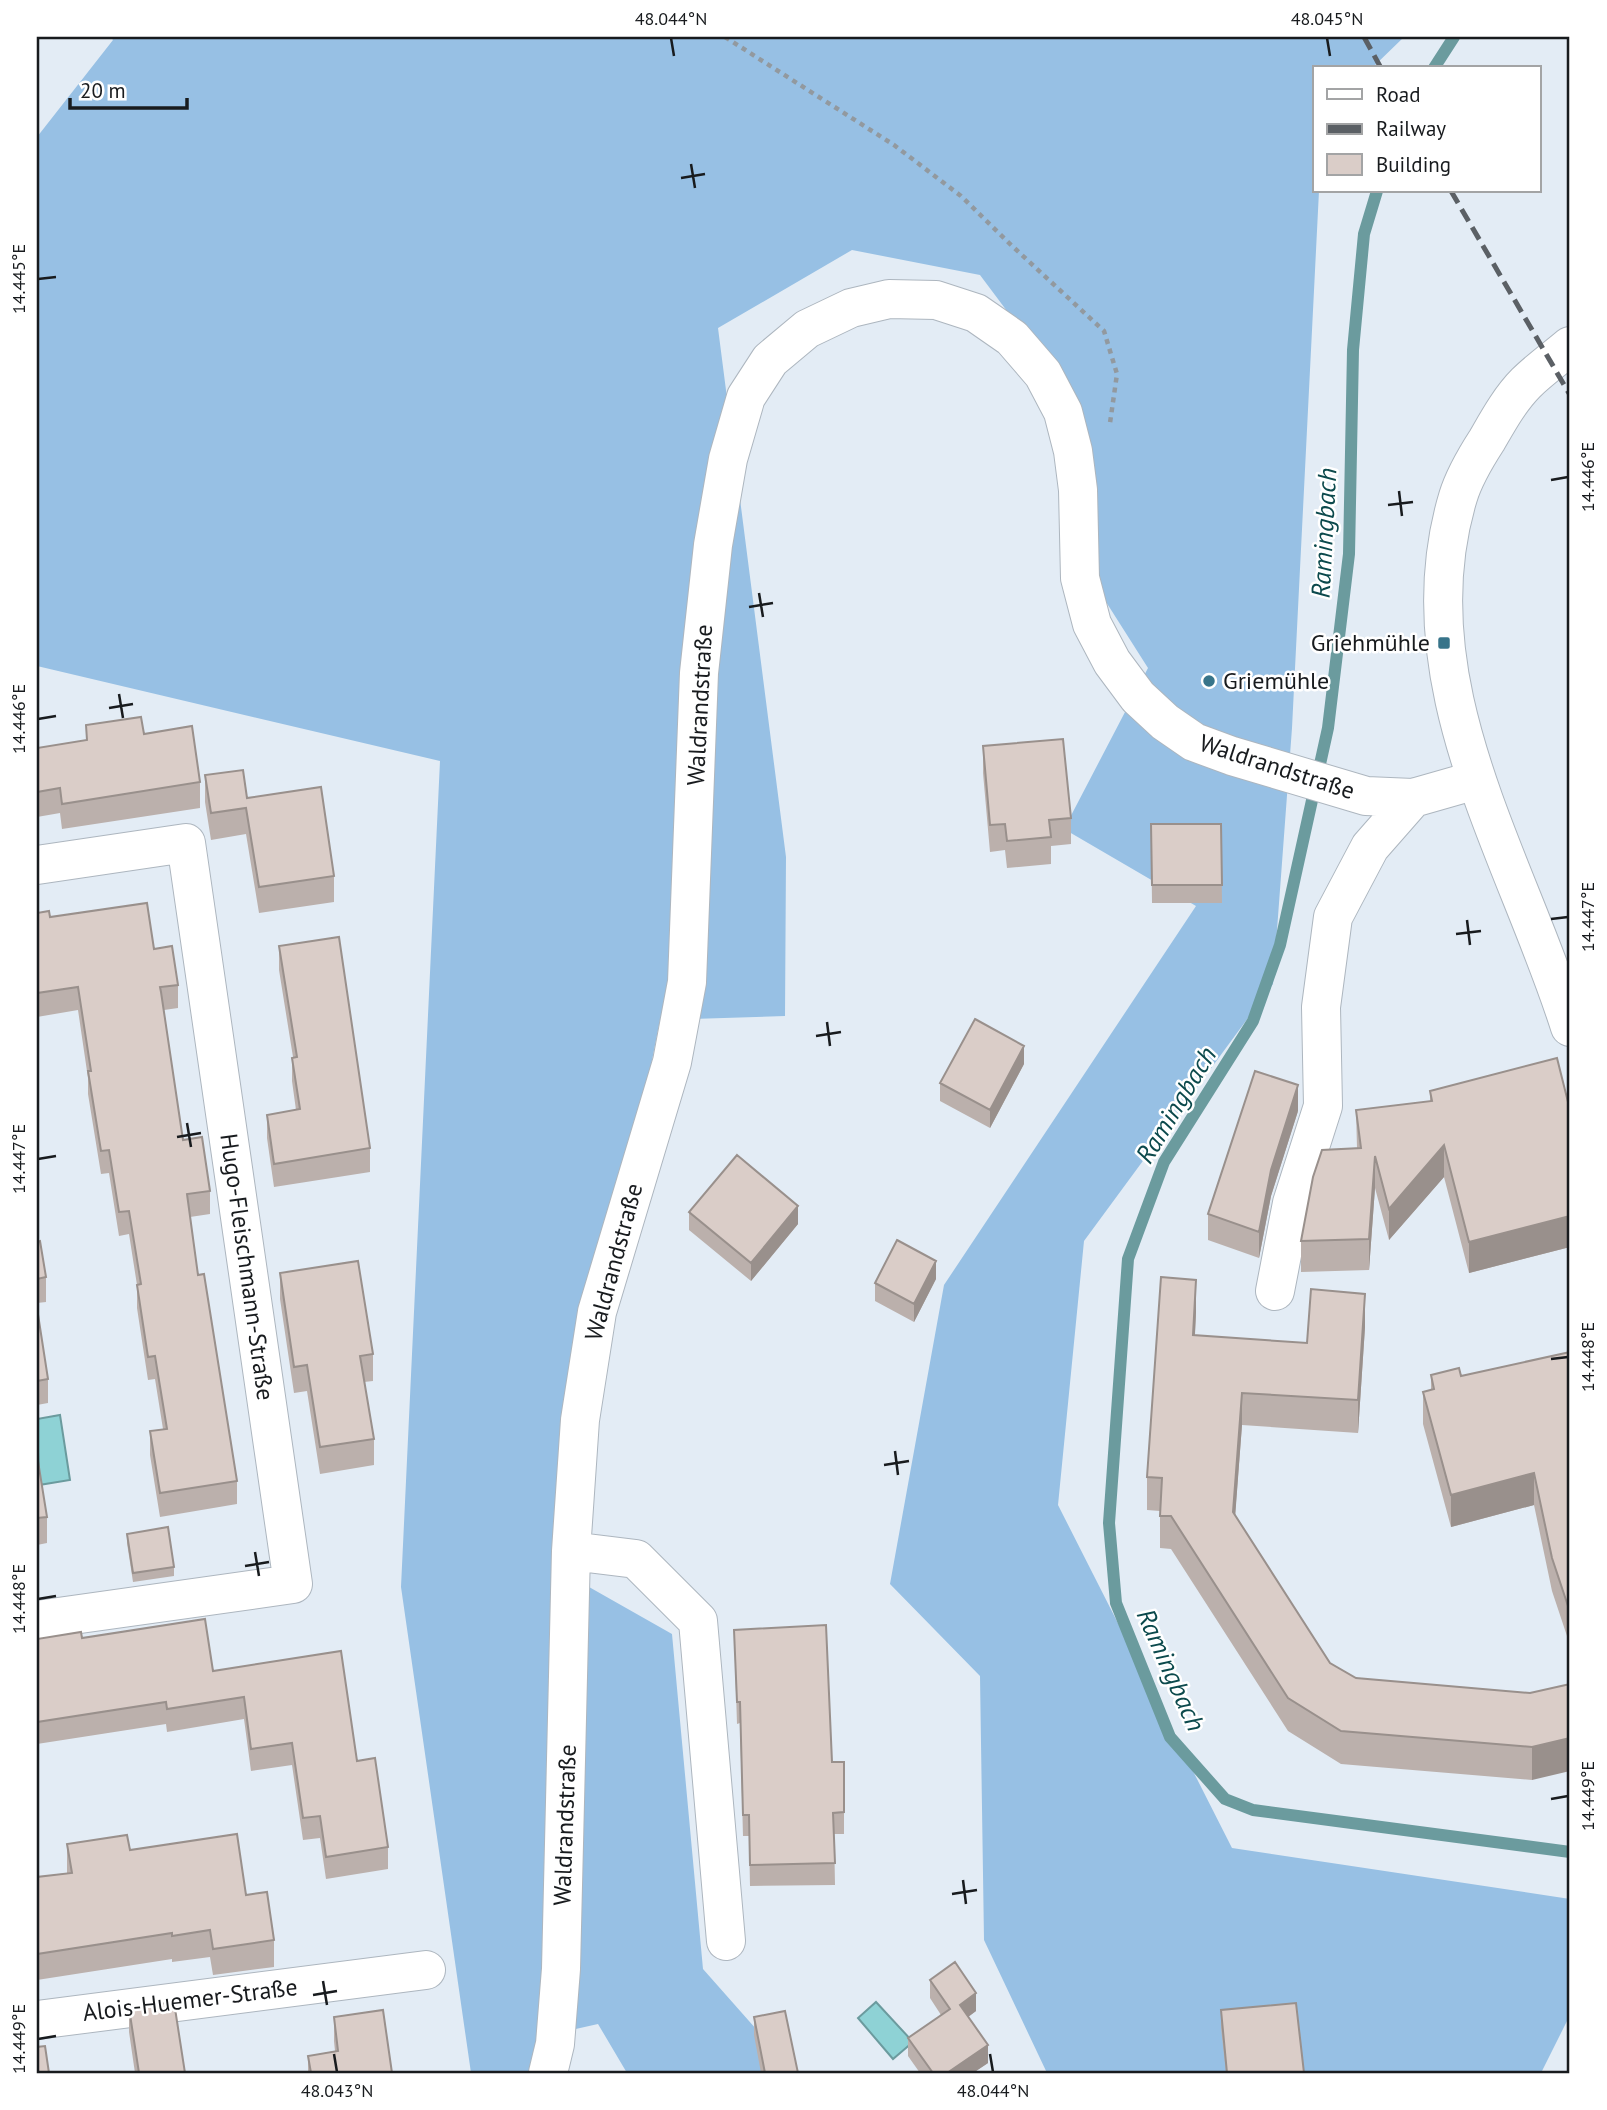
<svg xmlns="http://www.w3.org/2000/svg" width="1607" height="2110" font-family="'PT Sans',sans-serif">
  <style>
    .forest { fill: #97c0e4 }
    .water { fill: #8ed2d5; stroke: #6b9b9e; stroke-width: 2 }
    .lines { fill: none; stroke-linecap: round; stroke-linejoin: round }
    .stream { stroke: #6b9b9e; stroke-width: 12 }
    .minor-casing { stroke: #adb6bf; stroke-width: 40 }
    .major-casing { stroke: #adb6bf; stroke-width: 40 }
    .path { stroke: #92999f; stroke-width: 4.5; stroke-dasharray: 5 5; stroke-linecap: butt }
    .minor { stroke: #fff; stroke-width: 38 }
    .major { stroke: #fff; stroke-width: 38 }
    .rail { stroke: #5b6065; stroke-width: 5; stroke-dasharray: 14 7; stroke-linecap: butt }
    .wall { fill: #bbb0ac }
    .shaded-wall { fill: #99908c }
    .building { fill: #dacdc8; stroke: #99908c; stroke-width: 2 }
    .ticks { fill: none; stroke: #181b1e; stroke-width: 2.5 }
    .poi-dot { fill: #37748a; stroke: #fff; stroke-width: 2.5 }
    .labels { text-anchor: middle; stroke-width: 5; stroke-linejoin: round; paint-order: stroke }
    .poi-label { font-size: 24px; fill: #181b1e; stroke: #fff; text-anchor: end }
    .street-label { font-size: 24px; fill: #181b1e; stroke: #fff }
    .water-label { font-size: 26px; font-style: italic; fill: #0b494c; stroke: #fff }
    .neatline { fill: none; stroke: #181b1e; stroke-width: 2.5 }
    .ticks-label { font-size: 18px; text-anchor: middle; fill: #181b1e }
  </style>
  <rect width="100%" height="100%" fill="#e3ecf5"/>
  <path class="forest" d="M111 37H1404L1372 68H1315V191H1319L1292 728 1273 984 1084 1241 1058 1505 1232 1848 1570 1899V2015L1541 2073H1047L984 1940 980 1676 890 1584 944 1285 1196 906 1064 829 1148 668 1087 572 1084 414 980 275 852 250 718 328 786 857 785 1016 660 1020 552 1566 672 1634 703 1969 795 2073H627L598 2024 540 2037 530 2073H471L401 1587 440 761 37 666V137L113 40Z"/>
  <path class="water" d="M60 1415 70 1480 39 1485 37 1419Z
    M876 2002 913 2042 893 2059 858 2018Z"/>
  <g class="lines">
    <path class="stream" d="M1434 68 1454 37
      M1377 191 1364 234 1353 350 1349 554 1328 728 1280 945 1253 1021 1164 1162 1128 1259 1109 1523 1116 1603 1170 1737 1225 1799 1253 1810 1570 1852"/>
    <defs>
      <path id="minor" d="M37 865 186 843 293 1584 37 1620
        M1275 1291 1292 1203 1323 1106 1321 1007 1333 917 1370 847 1413 798
        M571 1551 636 1559 698 1621 726 1941
        M37 2020 426 1970
        M548 2073 555 2044 561 1969 571 1551 580 1420 597 1312 672 1062 687 982 699 673 713 545 728 459 746 397 770 360 807 329 851 308 889 299 936 300 976 313 1012 338 1043 374 1063 412 1073 451 1078 490 1080 578 1092 624 1112 662 1138 697 1165 722 1194 742 1232 756 1366 796 1413 798 1476 780"/>
      <path id="major" d="M1570 346C1556 358 1539 370 1526 383 1510 399 1498 421 1487 440 1476 457 1464 477 1458 497 1402 682 1516 856 1570 1027"/>
    </defs>
    <use href="#minor" class="minor-casing"/>
    <use href="#major" class="major-casing"/>
    <path class="path" d="M725 37 894 145 961 196 1010 244 1104 331 1117 374 1110 423 1107 425"/>
    <use href="#minor" class="minor"/>
    <use href="#major" class="major"/>
    <path class="rail" d="M1364 37 1381 68
      M1451 191 1570 395"/>
  </g>
  <path class="wall" d="M86 725 144 734 200 782V808L62 829 60 813 37 817V748L86 740Z
    M983 746 1071 818V844L1051 846V864L1007 868 1005 850 990 852 983 773Z
    M205 775 247 798 334 876V902L259 913 246 834 211 840 205 802Z
    M1151 824H1221L1222 903H1152Z
    M37 913 154 949 178 985V1008L164 1010 183 1140 210 1191V1214L190 1217 198 1275 237 1481V1504L160 1517 150 1455V1431L163 1429 155 1379 148 1380 137 1308V1285L129 1234 119 1236 109 1173 101 1174 88 1094V1078L78 1010 37 1017Z
    M279 946 370 1148V1172L274 1187 267 1138V1115L296 1110 292 1081V1058L293 1057 279 970Z
    M1024 1064 990 1128 940 1101V1083Z
    M1430 1091 1570 1110V1247L1469 1273 1444 1177 1389 1240 1375 1188 1369 1270 1301 1272V1241L1357 1148 1356 1110 1430 1101Z
    M1298 1111 1271 1196 1259 1258 1208 1240V1214Z
    M689 1212 798 1224 751 1281 689 1230Z
    M37 1242 46 1277V1302L37 1303Z
    M280 1273 373 1354V1381L364 1382 374 1439V1465L320 1474 307 1391 294 1393 280 1299Z
    M936 1279 914 1322 875 1301V1283Z
    M37 1308 48 1379V1403L37 1405Z
    M1196 1313 1195 1335 1307 1343 1365 1327 1358 1433 1242 1425 1235 1515 1330 1663 1356 1678 1530 1693 1570 1684 1532 1780 1341 1764 1288 1731 1171 1549 1160 1548V1511L1147 1510V1477Z
    M1570 1352V1645L1552 1591 1534 1505 1451 1527 1423 1424V1392L1431 1390V1375L1461 1376Z
    M37 1455 47 1517V1543L37 1545Z
    M127 1534 174 1567V1576L133 1582 127 1543Z
    M734 1630 832 1762H844V1834H834L835 1885 750 1886 749 1836H743L740 1723 737 1724Z
    M82 1638 213 1671 357 1761 388 1847V1869L326 1879 320 1838 303 1840 292 1765 251 1771 244 1719 167 1732 166 1724 37 1744V1639Z
    M67 1844 130 1850 246 1895 274 1940V1967L213 1975 210 1957 172 1962V1959L37 1980V1877L67 1873Z
    M930 1980 976 2011 968 2017 988 2063 973 2073H920L908 2056V2038L941 2015 930 1998Z
    M129 2008 185 2073H135L129 2032Z
    M1221 2010 1304 2073H1226L1221 2028Z
    M334 2017 392 2073H308V2056L335 2051 334 2041Z
    M754 2017 798 2073H761L754 2035Z"/>
  <path class="shaded-wall" d="M1024 1046V1064L990 1128V1110Z
    M1298 1085V1111L1271 1196 1259 1258V1232L1271 1170Z
    M1444 1145V1177L1389 1240V1209Z
    M1375 1156V1188L1369 1270V1239Z
    M798 1206V1224L751 1281V1263Z
    M1570 1216V1247L1469 1273V1242Z
    M936 1261V1279L914 1322V1304Z
    M1196 1280V1313L1193 1368V1335Z
    M1365 1294V1327L1358 1433V1400Z
    M1242 1393V1425L1233 1545V1512Z
    M1534 1473V1505L1451 1527V1495Z
    M1570 1738V1771L1532 1780V1747Z
    M976 1993V2011L960 2023V2005Z
    M988 2045V2063L973 2073H947Z"/>
  <path class="building" d="M141 717 144 734 192 726 200 782 62 804 60 788 37 792V748L87 740 86 725Z
    M1063 739 1071 818 1049 820 1051 837 1007 841 1005 824 990 825 983 746Z
    M243 770 247 798 321 787 334 876 259 887 246 808 211 813 205 775Z
    M1151 824H1221L1222 885H1152Z
    M147 903 154 949 172 946 178 985 160 987 161 992 183 1140 202 1137 210 1191 187 1194 198 1275 204 1274 237 1481 160 1493 150 1431 167 1429 155 1356 148 1357 137 1285 141 1284 129 1211 119 1212 109 1150 101 1151 88 1071H91L78 987 37 993V913L49 911 50 917Z
    M339 937 370 1148 274 1164 267 1115 300 1109 292 1058 297 1057 279 946Z
    M975 1019 1024 1046 990 1110 940 1083Z
    M1557 1058 1570 1110V1216L1469 1242 1444 1145 1389 1209 1375 1156 1369 1239 1301 1241 1313 1177 1322 1150 1361 1148 1356 1110 1432 1101 1430 1091Z
    M1255 1071 1298 1085 1271 1170 1259 1232 1208 1214Z
    M737 1155 798 1206 751 1263 689 1212Z
    M897 1240 936 1261 914 1304 875 1283Z
    M40 1241 46 1277 37 1279V1242Z
    M358 1261 373 1354 360 1356 374 1439 320 1447 307 1365 294 1367 280 1273Z
    M1161 1277 1196 1280 1193 1335 1307 1343 1311 1289 1365 1294 1358 1400 1242 1393 1233 1512 1330 1663 1356 1678 1530 1693 1570 1684V1738L1532 1747 1341 1731 1288 1698 1171 1516H1160L1162 1478 1147 1477Z
    M37 1308 48 1379 37 1381Z
    M1570 1352V1612L1552 1558 1534 1473 1451 1495 1423 1392 1434 1389 1431 1375 1459 1368 1461 1376Z
    M37 1455 47 1517 37 1518Z
    M168 1527 174 1567 133 1573 127 1534Z
    M205 1619 213 1671 341 1651 357 1761 375 1758 388 1847 326 1857 320 1816 303 1818 292 1743 251 1749 244 1697 167 1709 166 1702 37 1722V1639L81 1632 82 1638Z
    M826 1625 832 1762H844V1812L833 1813 835 1863 750 1865 749 1815H743L740 1702H737L734 1630Z
    M237 1834 246 1895 267 1892 274 1940 213 1949 210 1930 172 1936V1933L37 1954V1877L72 1873 67 1844 127 1835 130 1850Z
    M955 1962 976 1993 960 2005 988 2045 947 2073H933L908 2038 950 2009 930 1980Z
    M174 2002 185 2073H139L129 2008Z
    M1296 2003 1304 2073H1227L1221 2010Z
    M383 2010 392 2073H311L308 2056 338 2051 334 2017Z
    M785 2011 798 2073H765L754 2017Z
    M45 2046 49 2073H37V2047Z"/>
  <path class="ticks" d="M671 38 674 56M1327 38 1330 56M691 164 695 188M681 178 705 174M38 279 56 277M1551 480 1568 477M1399 491 1402 516M1388 505 1413 502M759 593 763 617M749 607 773 603M119 694 123 718M109 708 133 704M38 719 56 716M1551 919 1568 917M1467 920 1470 945M1456 934 1481 931M827 1022 830 1046M816 1036 841 1032M187 1123 191 1147M177 1137 201 1133M38 1159 56 1156M1551 1359 1568 1357M895 1451 898 1475M884 1465 909 1461M255 1552 259 1576M245 1566 269 1562M38 1599 56 1596M1551 1799 1568 1796M963 1880 966 1904M952 1894 977 1890M323 1981 327 2005M313 1995 337 1991M38 2039 56 2036M334 2054 337 2072M990 2054 993 2072"/>
  <g class="poi-dot">
    <rect x="1437" y="636" width="14" height="14" rx="3.5"/>
    <circle cx="1209" cy="681" r="7"/>
  </g>
  <g class="labels">
    <g class="poi-label">
      <text x="1430" y="651">Griehmühle</text>
      <text x="1223" y="689" text-anchor="start">Griemühle</text>
    </g>
    <g class="street-label">
      <text transform="translate(700 705) rotate(-87)" y="8">Waldrandstraße</text>
      <text transform="translate(1277 767) rotate(18)" y="8">Waldrandstraße</text>
      <text transform="translate(614 1262) rotate(-75)" y="8">Waldrandstraße</text>
      <text transform="translate(247 1267) rotate(82)" y="8">Hugo-Fleischmann-Straße</text>
      <text transform="translate(565 1825) rotate(-88)" y="8">Waldrandstraße</text>
      <text transform="translate(190 2000) rotate(-7)" y="8">Alois-Huemer-Straße</text>
    </g>
    <g class="water-label">
      <text transform="translate(1324 533) rotate(-87)" y="9">Ramingbach</text>
      <text transform="translate(1176 1105) rotate(-59)" y="9">Ramingbach</text>
      <text transform="translate(1171 1670) rotate(66)" y="9">Ramingbach</text>
    </g>
  </g>
  <rect width="1607" height="2110" fill="none" stroke="#ffffff" stroke-width="77"/>
  <rect x="1313" y="66" width="228" height="126" fill="#ffffff" stroke="#a3a4a5" stroke-width="2"/>
  <rect x="1327" y="89" width="35" height="10" fill="#ffffff" stroke="#a3a4a5" stroke-width="2"/>
  <text x="1376" y="102" font-size="21" fill="#181b1e">Road</text>
  <rect x="1327" y="124" width="35" height="10" fill="#5b6065" stroke="#a3a4a5" stroke-width="2"/>
  <text x="1376" y="136" font-size="21" fill="#181b1e">Railway</text>
  <rect x="1327" y="154" width="35" height="21" fill="#dacdc8" stroke="#a3a4a5" stroke-width="2"/>
  <text x="1376" y="172" font-size="21" fill="#181b1e">Building</text>
  <path d="M70 98v10h117v-10" fill="none" stroke="#181b1e" stroke-width="3.5"/>
  <text x="80" y="98" font-size="21" fill="#181b1e" stroke="#ffffff" stroke-width="5" paint-order="stroke">20 m</text>
  <rect x="38" y="38" width="1530" height="2034" class="neatline"/>
  <g class="ticks-label">
    <text x="671" y="25">48.044°N</text>
    <text x="1327" y="25">48.045°N</text>
    <text transform="translate(19 279) rotate(-90)" y="6">14.445°E</text>
    <text transform="translate(1588 477) rotate(-90)" y="6">14.446°E</text>
    <text transform="translate(19 719) rotate(-90)" y="6">14.446°E</text>
    <text transform="translate(1588 917) rotate(-90)" y="6">14.447°E</text>
    <text transform="translate(19 1159) rotate(-90)" y="6">14.447°E</text>
    <text transform="translate(1588 1357) rotate(-90)" y="6">14.448°E</text>
    <text transform="translate(19 1599) rotate(-90)" y="6">14.448°E</text>
    <text transform="translate(1588 1796) rotate(-90)" y="6">14.449°E</text>
    <text transform="translate(19 2039) rotate(-90)" y="6">14.449°E</text>
    <text x="337" y="2097">48.043°N</text>
    <text x="993" y="2097">48.044°N</text>
  </g>
</svg>
